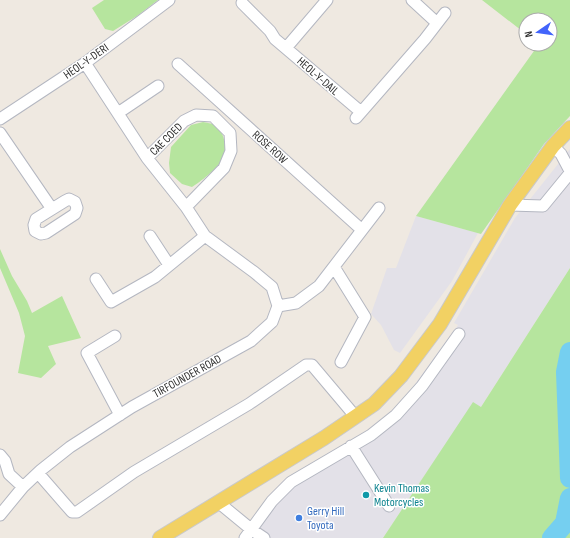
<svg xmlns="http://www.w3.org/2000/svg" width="570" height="538" font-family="'Sofia Sans Condensed',sans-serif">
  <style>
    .industrial { fill: #e3e1e8 }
    .green { fill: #b6e59e }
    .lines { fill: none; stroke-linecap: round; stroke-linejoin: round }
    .river { stroke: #75cff0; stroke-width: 20 }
    .minor-casing { stroke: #b4b7c1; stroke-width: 13 }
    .major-casing { stroke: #c9c9c9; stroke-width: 16 }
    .minor { stroke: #fff; stroke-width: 11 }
    .major { stroke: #f2d163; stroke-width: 14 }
    .culture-dot { fill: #0f9aa8; stroke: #fff; stroke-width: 1.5 }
    .shop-dot { fill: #3f7fe0; stroke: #fff; stroke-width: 1.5 }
    .labels { text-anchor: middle; stroke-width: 3; stroke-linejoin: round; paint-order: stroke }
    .street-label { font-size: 12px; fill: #2e2e2e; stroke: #fff }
    .culture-label { font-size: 12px; fill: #0d838f; stroke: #fff; text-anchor: start }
    .shop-label { font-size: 12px; fill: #366cbe; stroke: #fff; text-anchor: start }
  </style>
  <rect width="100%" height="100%" fill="#efe9e1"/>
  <path class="industrial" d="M570 149V268L481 407 473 403 383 538H238L267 499 370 430 389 414 410 391 458 325 454 323 515 218Z
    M416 216 478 233 452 281 400 353 394 350 381 325 371 314 387 268H396Z"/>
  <path class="green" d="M104 0H158L137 16 113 31 105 29 92 8Z
    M482 0H570V116L544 144 481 234 416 216 539 44H550V20H526V34Z
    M203 122C206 123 212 123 215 125 225 132 228 150 222 160 217 169 200 182 192 187L182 184 170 173 169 163 171 147 191 125Z
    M0 249 12 276 27 301 32 313 62 296 81 338 48 346 56 364 41 378 18 373 25 336 19 313 0 268Z
    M570 268V538H383L473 402 481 407Z"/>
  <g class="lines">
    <path class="river" d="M570 352 566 372 570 478
      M552 538 565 523 570 498"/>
    <defs>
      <path id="minor" d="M412 0 437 23
        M242 3 270 31 275 39 361 112
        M286 48 327 0
        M85 63 147 158 186 207 205 236 254 272 272 287 278 306
        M178 64 362 230
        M118 113 158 86
        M356 118 425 39 445 13
        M0 119 85 63 169 0
        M0 133 52 209
        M553 146 561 154 570 171
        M147 158 184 121 196 115 213 116 230 133 231 151 224 168 186 207
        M69 199 75 202 77 208 75 214 46 233 41 234 35 231 34 225 36 219 65 201Z
        M510 205 543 206 570 173
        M150 236 169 265
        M334 267 365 317 341 362
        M96 279 111 302 155 277 205 236
        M115 336 87 353 120 415
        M351 446 389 506
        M0 455 5 461 9 474 23 487
        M38 473 72 512H77L134 472 249 404 306 365H312L355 416
        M218 502 252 530 264 538
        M0 515 23 487 41 470 70 447 132 407 251 341 272 322 278 306 296 303 319 286 379 208
        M245 538 272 501 291 482 371 435 396 415 422 386 459 334"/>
      <path id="major" d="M160 538 324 438 374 404 401 376 440 324 510 205 553 146 570 128"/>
    </defs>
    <use href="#minor" class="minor-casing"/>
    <use href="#major" class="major-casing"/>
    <use href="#minor" class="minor"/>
    <use href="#major" class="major"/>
  </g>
  <circle class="culture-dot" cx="366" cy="495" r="4"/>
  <circle class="shop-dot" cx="299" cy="518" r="4"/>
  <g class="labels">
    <g class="street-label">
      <text transform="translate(86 61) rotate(-35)" y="4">HEOL-Y-DERI</text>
      <text transform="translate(318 76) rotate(41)" y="4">HEOL-Y-DAIL</text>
      <text transform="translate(166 139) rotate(-45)" y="4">CAE COED</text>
      <text transform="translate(270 147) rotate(42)" y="4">ROSE ROW</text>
      <text transform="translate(187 376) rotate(-29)" y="4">TIRFOUNDER ROAD</text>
    </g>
    <g class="culture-label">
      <text x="374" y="492">Kevin Thomas<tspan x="374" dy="14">Motorcycles</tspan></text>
    </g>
    <g class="shop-label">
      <text x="307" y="515">Gerry Hill<tspan x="307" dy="14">Toyota</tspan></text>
    </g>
  </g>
  <g transform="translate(538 32) rotate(257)"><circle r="19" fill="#ffffff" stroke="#ababab"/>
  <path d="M0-3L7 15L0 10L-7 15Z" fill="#4264fb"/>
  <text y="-6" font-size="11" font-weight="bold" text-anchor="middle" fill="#2e2e2e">N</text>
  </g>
</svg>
